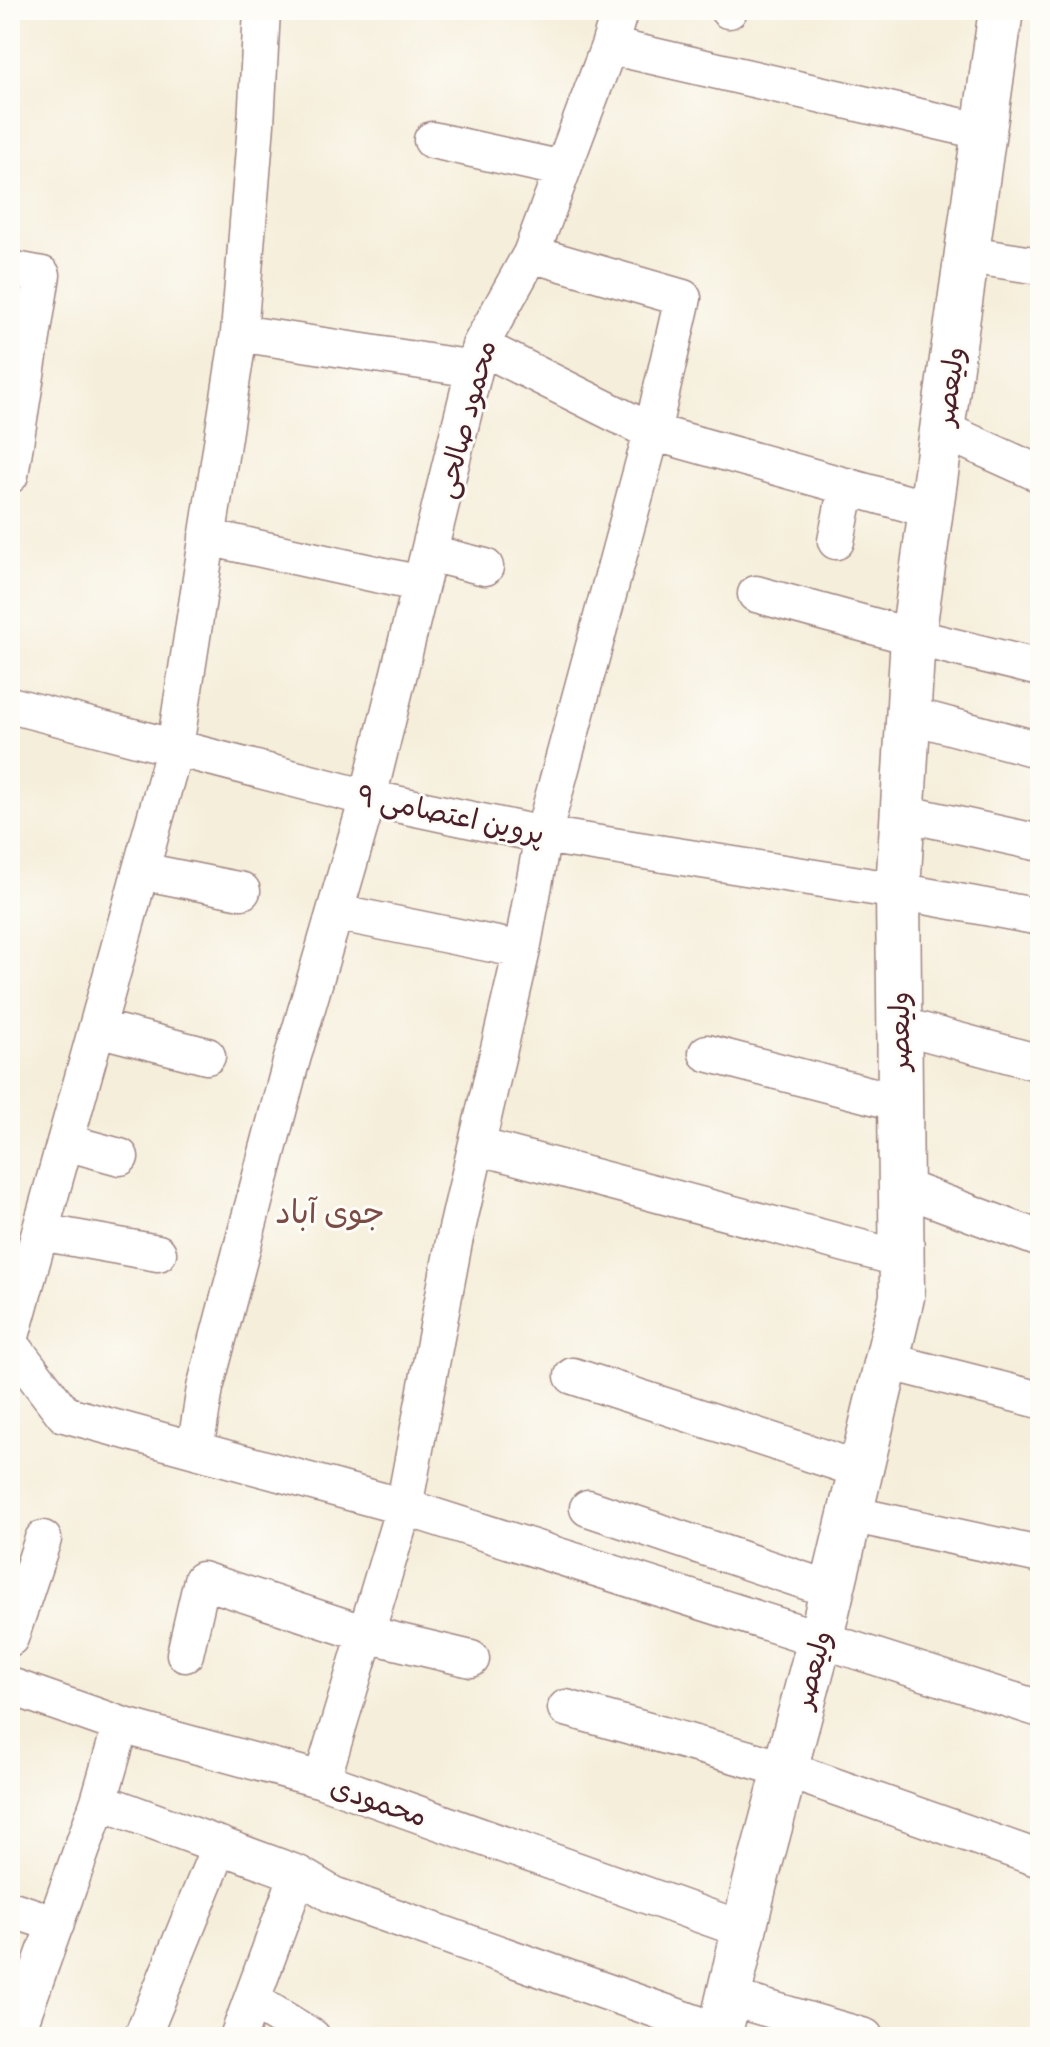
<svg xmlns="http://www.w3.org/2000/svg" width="1050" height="2047" font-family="Dekko,'Playpen Sans Arabic',sans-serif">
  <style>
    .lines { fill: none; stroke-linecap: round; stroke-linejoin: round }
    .minor-casing { stroke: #a08682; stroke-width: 39 }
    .tertiary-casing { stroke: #a08682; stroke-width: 47 }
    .minor { stroke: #fff; stroke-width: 36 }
    .tertiary { stroke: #fff; stroke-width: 44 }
    .labels { text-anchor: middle; stroke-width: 6; stroke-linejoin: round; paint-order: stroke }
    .street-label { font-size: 28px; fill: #4a1f2b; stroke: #fdfcf7 }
    .quarter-label { font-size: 32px; fill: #7b4c45; stroke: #fdfcf7 }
  </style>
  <rect width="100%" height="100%" fill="#fdfcf7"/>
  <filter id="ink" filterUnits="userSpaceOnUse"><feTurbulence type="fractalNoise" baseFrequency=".0125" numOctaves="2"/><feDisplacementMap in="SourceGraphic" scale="16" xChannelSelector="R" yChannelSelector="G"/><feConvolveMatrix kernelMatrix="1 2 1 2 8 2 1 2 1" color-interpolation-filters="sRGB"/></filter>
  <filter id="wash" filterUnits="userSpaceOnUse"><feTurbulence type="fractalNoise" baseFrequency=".006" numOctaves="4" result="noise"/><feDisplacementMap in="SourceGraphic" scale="32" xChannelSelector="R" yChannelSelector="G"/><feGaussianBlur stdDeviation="1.8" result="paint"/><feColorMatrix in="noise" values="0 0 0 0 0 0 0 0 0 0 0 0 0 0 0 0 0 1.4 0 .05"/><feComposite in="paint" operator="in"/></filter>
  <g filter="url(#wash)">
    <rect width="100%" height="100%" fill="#f5eeda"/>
  </g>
  <g filter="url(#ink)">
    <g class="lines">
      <defs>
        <path id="minor" d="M728 10H729
          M609 46 985 132
          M432 140 563 169
          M968 255 1040 266
          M10 269 42 275 10 475
          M239 333 474 369
          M480 346 652 432 931 510
          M943 430 1040 474
          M207 537 421 584
          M836 541 847 486
          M429 553 485 567
          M756 594 913 637 1040 668
          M10 705 368 798 543 835 898 891 1040 917
          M909 715 1040 750
          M903 813 1040 843
          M141 871 242 891
          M335 912 522 950
          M899 1025 1040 1063
          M97 1028 207 1056
          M707 1053 900 1103
          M65 1142 120 1157
          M477 1146 902 1259
          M901 1187 1040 1239
          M40 1232 158 1253
          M10 1340 175 747 239 333 256 124 262 10
          M10 1343 64 1414 404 1507 1040 1709
          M887 1361 1040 1400
          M573 1376 861 1470
          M195 1450 205 1388 290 1066 368 798 480 346 531 254 609 46 620 10
          M588 1508 832 1590
          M850 1514 1040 1555
          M10 1638 43 1539
          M185 1654 202 1580 366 1634 471 1659
          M10 1686 121 1725 322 1780 744 1930
          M566 1708 785 1769 1040 1859
          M322 1780 404 1507 454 1242 522 950 543 835 652 432 683 298 531 254
          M99 1801 298 1874 333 1895 720 2032
          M10 1909 56 1924
          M728 1997 865 2037
          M252 2000 312 2037
          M15 2037 99 1801 121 1725
          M142 2037 220 1845
          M238 2037 298 1874"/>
        <path id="tertiary" d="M719 2037 755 1883 825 1620 902 1297 898 891 913 637 1001 10"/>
      </defs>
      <use href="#minor" class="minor-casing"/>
      <use href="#tertiary" class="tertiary-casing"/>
      <use href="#minor" class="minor"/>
      <use href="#tertiary" class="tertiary"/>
    </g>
  </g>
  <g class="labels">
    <g class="street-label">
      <text transform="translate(949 386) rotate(-82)" y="10">ولیعصر</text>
      <text transform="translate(465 419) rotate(-75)" y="10">محمود صالحی</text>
      <text transform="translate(451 814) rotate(12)" y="10">پروین اعتصامی ۹</text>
      <text transform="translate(899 1031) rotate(-90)" y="10">ولیعصر</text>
      <text transform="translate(812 1669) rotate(-75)" y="10">ولیعصر</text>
      <text transform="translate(379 1801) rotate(19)" y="10">محمودی</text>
    </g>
    <g class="quarter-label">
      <text x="330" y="1223">جوی آباد</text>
    </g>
  </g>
  <rect width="1050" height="2047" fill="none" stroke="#fdfcf7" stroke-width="40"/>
</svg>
